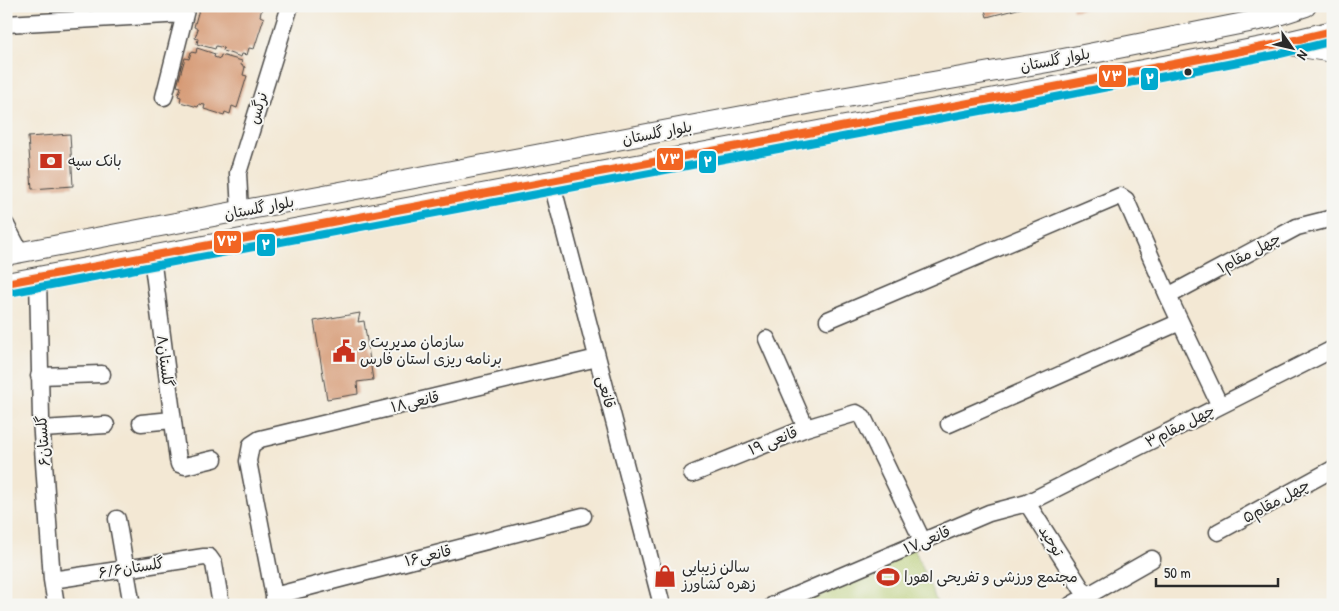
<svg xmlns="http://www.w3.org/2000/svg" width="1339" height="611" font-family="'Patrick Hand','Playpen Sans Arabic',sans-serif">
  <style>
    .green { fill: #b3c96d; stroke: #6f7a4c }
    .building { fill: #d59872 }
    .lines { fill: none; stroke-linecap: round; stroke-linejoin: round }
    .minor-casing { stroke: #494744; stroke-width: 19 }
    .major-casing { stroke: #494744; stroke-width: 22 }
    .minor { stroke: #fff; stroke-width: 16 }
    .major { stroke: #fff; stroke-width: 20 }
    .bus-1-casing { stroke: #f6f6f2; stroke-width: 11 }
    .bus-2-casing { stroke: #f6f6f2; stroke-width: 11 }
    .bus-1 { stroke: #f26522; stroke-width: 8 }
    .bus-2 { stroke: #00a9ce; stroke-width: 8 }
    .bus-dot { fill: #2b2b2b; stroke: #f6f6f2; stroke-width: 2 }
    .labels { text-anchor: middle; stroke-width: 4; stroke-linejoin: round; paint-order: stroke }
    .street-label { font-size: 15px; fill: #2b2b2b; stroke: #f6f6f2 }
    .poi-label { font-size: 15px; fill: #2b2b2b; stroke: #f6f6f2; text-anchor: start }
    .line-badge { stroke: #f6f6f2; stroke-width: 2 }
    .badge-label { font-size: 14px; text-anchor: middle; font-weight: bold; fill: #fff }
  </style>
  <rect width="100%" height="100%" fill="#f6f6f2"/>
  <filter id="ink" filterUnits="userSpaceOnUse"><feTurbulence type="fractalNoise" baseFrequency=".02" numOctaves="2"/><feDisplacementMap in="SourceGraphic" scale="10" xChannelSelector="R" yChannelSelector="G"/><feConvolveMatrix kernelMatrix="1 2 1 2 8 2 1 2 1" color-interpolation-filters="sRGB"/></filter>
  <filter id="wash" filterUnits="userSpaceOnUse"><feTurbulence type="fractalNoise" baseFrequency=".0096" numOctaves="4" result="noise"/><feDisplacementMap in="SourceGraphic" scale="20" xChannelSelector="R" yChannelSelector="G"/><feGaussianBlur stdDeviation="1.12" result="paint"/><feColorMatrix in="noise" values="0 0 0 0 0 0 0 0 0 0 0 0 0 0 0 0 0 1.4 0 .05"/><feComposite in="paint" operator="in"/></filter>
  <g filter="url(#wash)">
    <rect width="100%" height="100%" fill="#f3e8d4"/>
    <path class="green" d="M914 548 938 605H784Z"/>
    <g id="blocks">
      <path class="building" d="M200 6H258L262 8 260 16 264 18 254 49 249 48 247 55 242 54 241 57 223 51 224 48 216 46 215 49 197 44 198 39 195 38 198 29 194 27Z
        M984 6H1025V7L987 17Z
        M1072 6H1094L1095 7 1073 11Z
        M197 48 215 54 214 57 220 59 221 55 242 61 241 65 245 67 243 75 247 76 237 108 232 106 230 114 225 112 224 115 204 109 205 105 199 104 198 107 180 102 181 97 178 96 181 87 177 86 185 58 189 59 191 52 196 53Z
        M70 134 73 186 32 189 28 137Z
        M360 313 358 322 364 321 373 380 357 382 358 394 327 399 314 321Z"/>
    </g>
  </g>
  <g filter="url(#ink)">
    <use href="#blocks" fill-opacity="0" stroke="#494744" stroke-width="1"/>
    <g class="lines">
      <defs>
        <path id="minor" d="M6 24 184 14
          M164 97 187 6
          M551 180 662 605
          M240 212 238 173 290 6
          M6 225 20 252
          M152 257 178 460 179 464 185 466 214 459
          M38 277 41 419 52 580 56 605
          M1168 296 1297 227 1333 218
          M828 320 1120 196 1126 200 1168 296 1220 406
          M767 339 806 428
          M39 376 102 374
          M141 423 172 420
          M949 424 1180 322
          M42 429 106 425
          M692 474 806 428 856 413 863 417 923 542
          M1027 503 1092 605
          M117 519 131 600
          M1218 532 1333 469
          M52 580 204 557H209L214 564 221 605
          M274 596 583 516
          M274 605V596L248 461 251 445 260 439 597 358
          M773 605 989 513 1027 503 1333 349
          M1071 605 1152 559"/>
        <path id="major" d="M1288 45 1333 52
          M6 255 818 102 1048 62 1269 18 1306 6
          M6 283 1054 87 1278 44 1333 31"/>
      </defs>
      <use href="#minor" class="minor-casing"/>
      <use href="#major" class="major-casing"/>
      <use href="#minor" class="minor"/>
      <use href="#major" class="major"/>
      <defs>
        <path id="bus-1" d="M6 283 1054 87 1278 44 1333 31"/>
        <path id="bus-2" d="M8 293 1056 97 1280 54 1333 41"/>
      </defs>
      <use href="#bus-1" class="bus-1-casing"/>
      <use href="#bus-2" class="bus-2-casing"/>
      <use href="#bus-1" class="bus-1"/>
      <use href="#bus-2" class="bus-2"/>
    </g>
  </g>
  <defs>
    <symbol id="bank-bare" viewBox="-9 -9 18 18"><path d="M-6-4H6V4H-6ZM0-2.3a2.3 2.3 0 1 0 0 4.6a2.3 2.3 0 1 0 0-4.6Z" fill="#c8321e" stroke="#f6f6f2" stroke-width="2.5" paint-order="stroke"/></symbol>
    <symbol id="civic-bare" viewBox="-9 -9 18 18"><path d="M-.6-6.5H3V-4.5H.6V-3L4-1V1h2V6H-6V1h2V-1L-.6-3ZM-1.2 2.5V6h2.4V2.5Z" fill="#c8321e" stroke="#f6f6f2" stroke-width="2.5" paint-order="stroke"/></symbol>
    <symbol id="shop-bare" viewBox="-9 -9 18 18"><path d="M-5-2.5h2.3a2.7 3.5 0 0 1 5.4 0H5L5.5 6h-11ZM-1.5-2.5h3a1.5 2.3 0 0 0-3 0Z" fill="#c8321e" stroke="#f6f6f2" stroke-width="2.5" paint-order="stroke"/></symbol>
    <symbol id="stadium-bare" viewBox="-9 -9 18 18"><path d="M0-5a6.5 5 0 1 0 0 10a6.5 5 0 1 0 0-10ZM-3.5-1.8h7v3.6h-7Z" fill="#c8321e" stroke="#f6f6f2" stroke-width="2.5" paint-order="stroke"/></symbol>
  </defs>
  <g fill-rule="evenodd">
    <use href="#bank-bare" x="35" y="145" width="32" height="32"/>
    <use href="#civic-bare" x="328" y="335" width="32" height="32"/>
    <use href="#shop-bare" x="649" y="560" width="32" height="32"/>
    <use href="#stadium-bare" x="872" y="561" width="32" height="32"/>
  </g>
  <circle class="bus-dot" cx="1188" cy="72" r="4.5"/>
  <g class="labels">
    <g class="street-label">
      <text transform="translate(1055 60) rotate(-11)" y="5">بلوار گلستان</text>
      <text transform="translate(258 108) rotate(-73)" y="5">نرگس</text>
      <text transform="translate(657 133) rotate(-11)" y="5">بلوار گلستان</text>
      <text transform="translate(259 208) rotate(-11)" y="5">بلوار گلستان</text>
      <text transform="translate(1249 253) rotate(-28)" y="5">چهل مقام۱</text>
      <text transform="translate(165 361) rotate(83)" y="5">گلستان۸</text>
      <text transform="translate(606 392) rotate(75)" y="5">قانعی</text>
      <text transform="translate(415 402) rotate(-13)" y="5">۱۸قانعی</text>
      <text transform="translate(1180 426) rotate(-27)" y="5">چهل مقام۳</text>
      <text transform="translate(43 441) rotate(-94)" y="5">گلستان۶</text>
      <text transform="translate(773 441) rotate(-22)" y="5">قانعی ۱۹</text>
      <text transform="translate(1276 501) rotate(-29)" y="5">چهل مقام۵</text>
      <text transform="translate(927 540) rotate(-23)" y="5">۱۷قانعی</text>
      <text transform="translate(1051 541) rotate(58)" y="5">توحید</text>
      <text transform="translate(428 556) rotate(-14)" y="5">۱۶قانعی</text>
      <text transform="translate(131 568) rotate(-9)" y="5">۶/۶گلستان</text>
    </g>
    <g class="poi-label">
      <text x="68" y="166">بانک سپه</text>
      <text x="360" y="347">سازمان مدیریت و<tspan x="360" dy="17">برنامه ریزی استان فارس</tspan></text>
      <text x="682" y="572">سالن زیبایی<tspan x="682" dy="17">زهره کشاورز</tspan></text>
      <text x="904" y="582">مجتمع ورزشی و تفریحی اهورا</text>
    </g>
  </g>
  <g class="line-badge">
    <rect x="1098" y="64" width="29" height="24" rx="5" fill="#f26522"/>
    <rect x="1140" y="67" width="19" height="24" rx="5" fill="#00a9ce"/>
    <rect x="656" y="147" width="28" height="24" rx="5" fill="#f26522"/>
    <rect x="698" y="150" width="19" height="24" rx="5" fill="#00a9ce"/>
    <rect x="213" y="230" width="29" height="24" rx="5" fill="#f26522"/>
    <rect x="256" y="233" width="20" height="24" rx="5" fill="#00a9ce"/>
  </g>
  <g class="badge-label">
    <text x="1112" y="81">۷۳</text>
    <text x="1150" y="84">۲</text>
    <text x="670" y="164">۷۳</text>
    <text x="708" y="167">۲</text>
    <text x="227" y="246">۷۳</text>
    <text x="266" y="250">۲</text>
  </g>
  <rect width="1339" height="611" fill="none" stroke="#f6f6f2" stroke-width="25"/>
  <g transform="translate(1292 48) rotate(124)" stroke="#f6f6f2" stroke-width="4" paint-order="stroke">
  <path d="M0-4L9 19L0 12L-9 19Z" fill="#2b2b2b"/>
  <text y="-8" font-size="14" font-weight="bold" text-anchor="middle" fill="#2b2b2b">N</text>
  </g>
  <path d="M1156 578v8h122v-8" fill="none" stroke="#2b2b2b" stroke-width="2.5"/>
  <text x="1164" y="578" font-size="15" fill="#2b2b2b" stroke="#f6f6f2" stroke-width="4" paint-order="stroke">50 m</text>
</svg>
